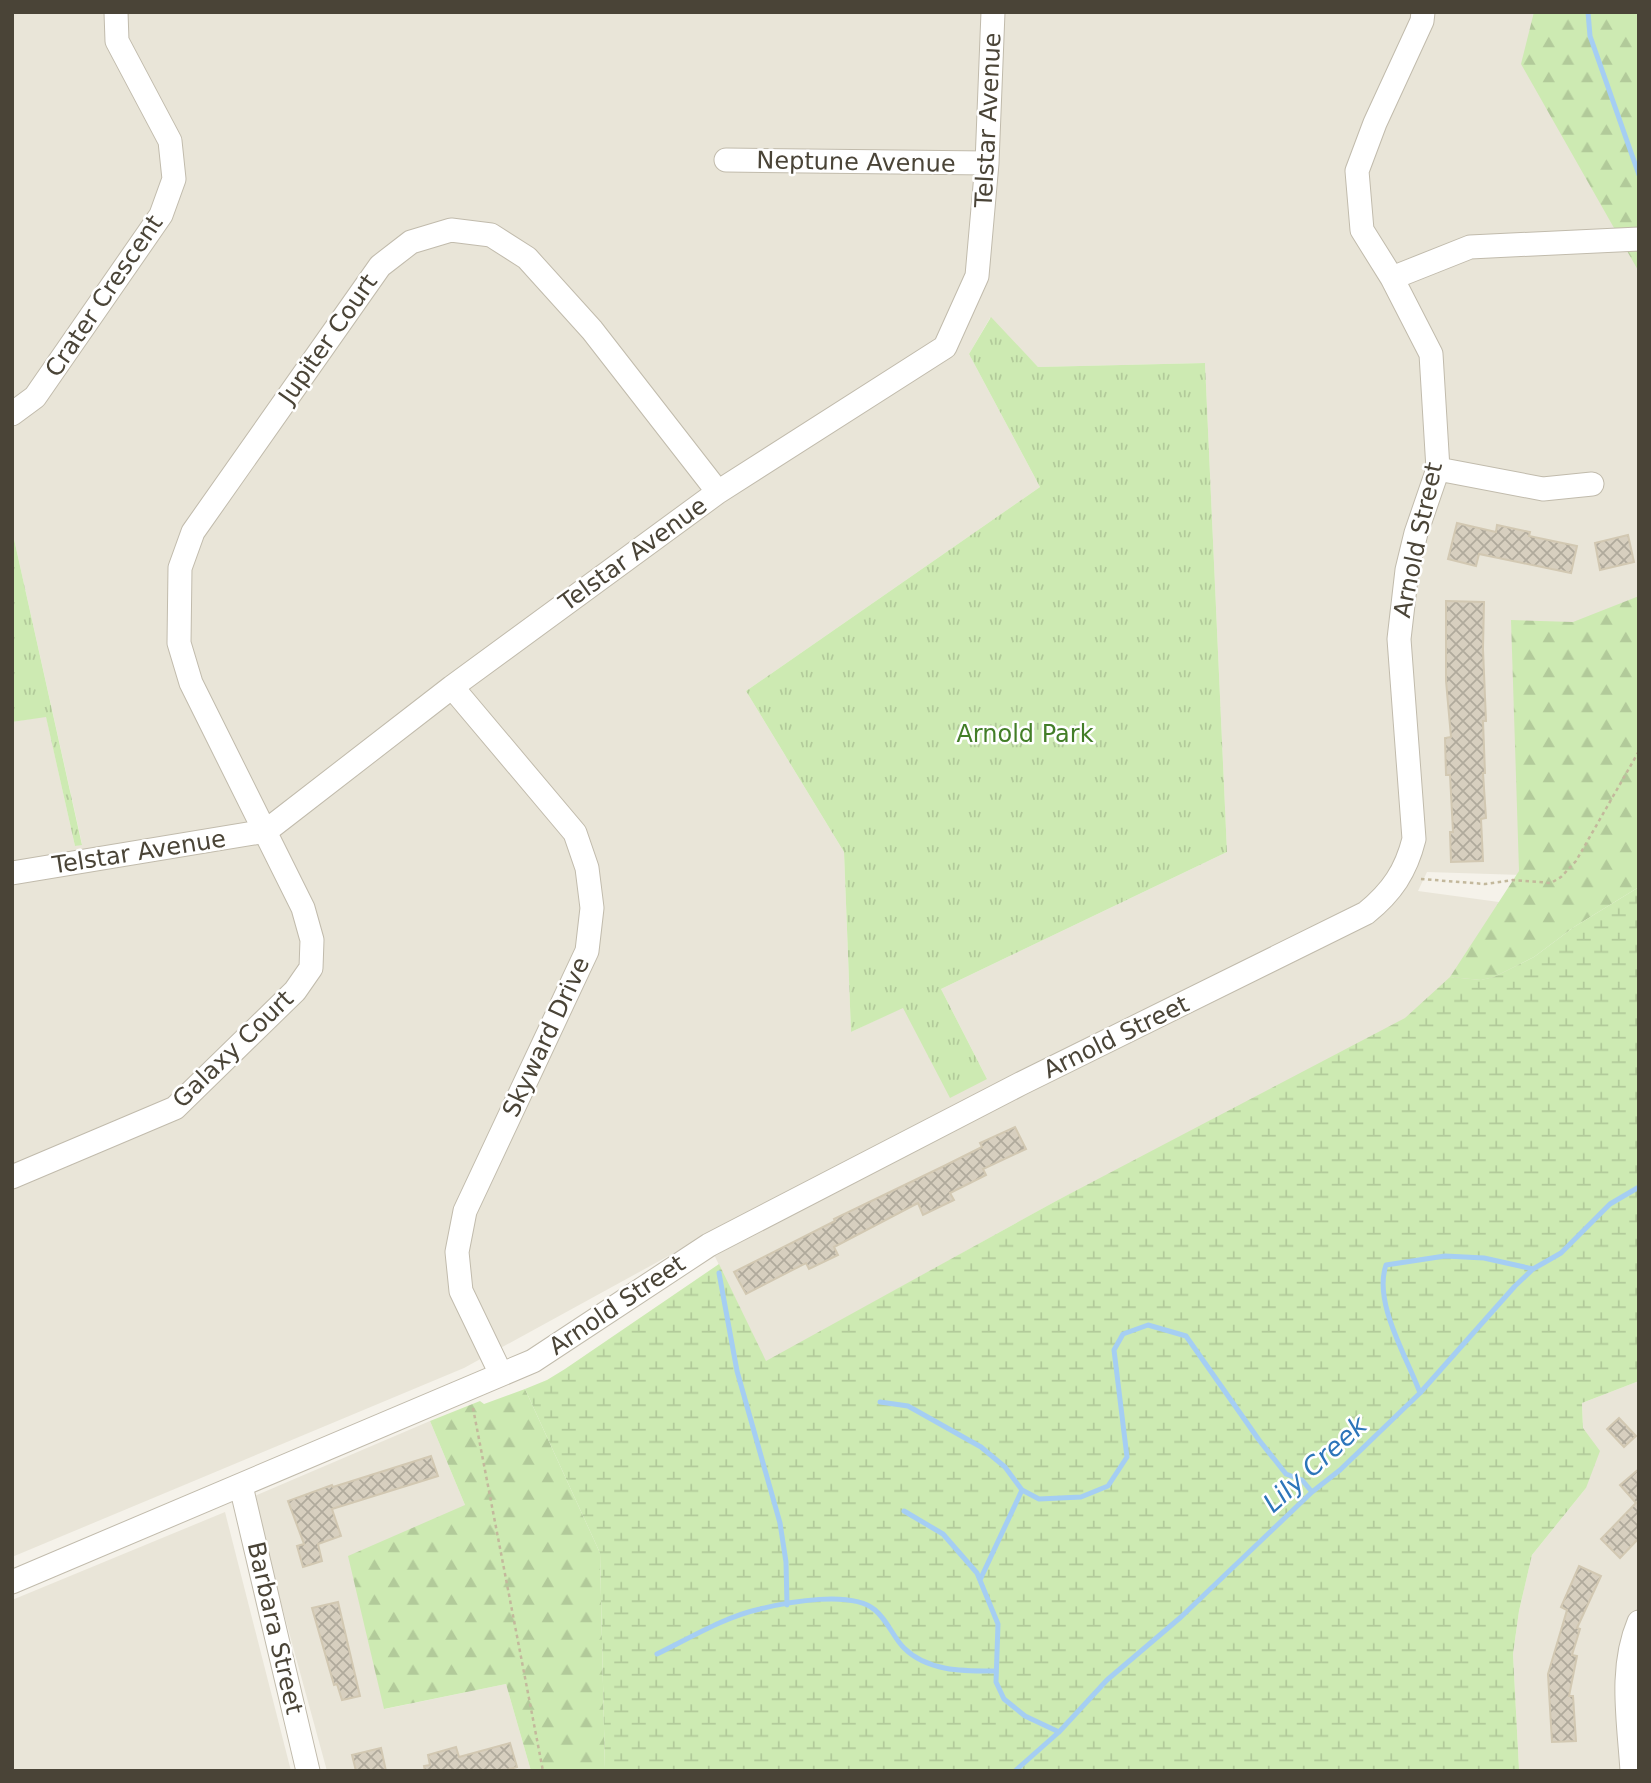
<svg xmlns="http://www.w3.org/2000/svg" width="1651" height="1783" font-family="'DejaVu Sans',sans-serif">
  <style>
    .residential { fill: #e9e5d8; fill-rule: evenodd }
    .grass { fill: url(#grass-tufts) }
    .forest { fill: url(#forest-firs) }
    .wetland { fill: url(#wetland-marsh) }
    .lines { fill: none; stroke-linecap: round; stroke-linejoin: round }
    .stream { stroke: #a5cef3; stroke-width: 5 }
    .building { fill: url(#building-cross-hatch); stroke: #d2c8b2; stroke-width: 2 }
    .minor-casing { stroke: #c1bbac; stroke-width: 25 }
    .path { stroke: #c3b89c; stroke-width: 2.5; stroke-dasharray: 3.5 3.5; stroke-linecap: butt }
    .minor { stroke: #fff; stroke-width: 23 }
    .labels { text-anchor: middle; stroke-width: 5; stroke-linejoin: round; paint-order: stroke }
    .street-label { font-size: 24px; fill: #4a4437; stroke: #fff }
    .park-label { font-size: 24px; fill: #437e28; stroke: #fff }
    .water-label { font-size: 26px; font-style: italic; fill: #2c75ba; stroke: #fff }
  </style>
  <defs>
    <pattern id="grass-tufts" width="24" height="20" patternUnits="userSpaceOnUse" patternTransform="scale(1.75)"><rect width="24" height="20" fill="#cdeab2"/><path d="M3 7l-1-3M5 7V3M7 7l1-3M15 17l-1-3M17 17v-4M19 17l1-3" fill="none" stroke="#b2ca9a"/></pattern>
    <pattern id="forest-firs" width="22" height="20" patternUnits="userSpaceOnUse" patternTransform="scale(1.75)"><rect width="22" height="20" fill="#cdeab2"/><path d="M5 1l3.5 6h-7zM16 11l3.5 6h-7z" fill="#b2ca9a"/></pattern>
    <pattern id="wetland-marsh" width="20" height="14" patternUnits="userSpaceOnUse" patternTransform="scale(1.75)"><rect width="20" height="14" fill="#cdeab2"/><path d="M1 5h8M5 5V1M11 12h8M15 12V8" fill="none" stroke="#b2ca9a"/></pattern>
    <pattern id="building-cross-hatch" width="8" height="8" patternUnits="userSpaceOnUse" patternTransform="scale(1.75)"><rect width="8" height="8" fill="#d7cfbf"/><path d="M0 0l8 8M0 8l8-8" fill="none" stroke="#b0aa9c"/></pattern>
  </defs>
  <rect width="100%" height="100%" fill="#f5f2ea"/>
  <path class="residential" d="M12 12H1547L1639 265V610L1522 875 1427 872 1418 891 1521 905V967L1056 1201 766 1362 705 1236 464 1368 12 1557V722L46 716 75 846 82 844 12 530ZM990 318 1038 367 1205 363 1227 852 941 989 987 1079 903 1007 851 1032 844 852 746 691 1040 487 969 354Z
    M1639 1381V1771H1503L1519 1768 1513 1654 1519 1611 1532 1555 1586 1488 1582 1403Z
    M430 1421 465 1505 385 1709 506 1684 531 1771H327L252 1497Z
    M225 1512 291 1771H12V1600Z"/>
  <path class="grass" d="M991 317 1038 367 1205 363 1227 852 941 989 987 1079 950 1098 903 1008 851 1032 844 852 746 691 1040 487 969 354Z
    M12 530 82 845 75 846 46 717 12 722Z"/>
  <path class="forest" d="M1534 12H1639V272L1521 64Z
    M1639 596V887L1574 927 1534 957 1494 977 1481 980 1450 977 1519 871 1511 620 1573 622Z
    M525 1389 600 1553 605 1771H531L506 1684 384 1709 348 1556 465 1505 430 1421 480 1401 484 1404Z"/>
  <path class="wetland" d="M1639 887V1381L1582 1403 1583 1428 1600 1451 1586 1488 1532 1555 1519 1611 1513 1654 1519 1769 1503 1771H605L600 1553 525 1389 547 1380 565 1369 719 1264 766 1361 1056 1201 1405 1018 1450 977 1481 980 1494 977 1534 957 1574 927Z"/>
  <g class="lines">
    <path class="stream" d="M1588 12 1590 36 1639 175
      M719 1273 737 1371 780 1523 786 1562 787 1605
      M1420 1393C1407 1357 1373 1303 1386 1265L1445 1256 1484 1258 1533 1269
      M880 1402 908 1406 981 1447 1005 1467 1022 1490 1039 1499 1081 1497 1108 1486 1127 1457 1114 1350 1123 1334 1148 1325 1186 1336 1259 1440 1286 1474 1302 1480 1312 1492
      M904 1511 943 1534 977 1573 998 1624 996 1682 1004 1699 1025 1716 1059 1732
      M980 1580 1022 1490
      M657 1654C690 1638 724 1617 760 1609 788 1602 852 1590 875 1610 888 1621 893 1637 904 1648 928 1672 965 1671 996 1671
      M1015 1771 1059 1732 1107 1680 1181 1617 1312 1492 1340 1470 1420 1393 1515 1286 1533 1269 1561 1253 1610 1204 1639 1187"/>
  </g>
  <path class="building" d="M1457 523 1496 532 1497 525 1530 532 1529 536 1577 546 1571 573 1479 554 1476 566 1448 559Z
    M1628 535 1634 562 1600 570 1595 543Z
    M1446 601 1484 602 1483 649 1486 721H1483L1485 773H1483L1486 818 1481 819 1483 861 1451 862 1450 832H1453L1450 775H1446L1445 738 1451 737 1446 681Z
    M1015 1127 1026 1149 983 1169 986 1175 950 1193 954 1200 923 1215 918 1203 834 1247 838 1255 809 1269 806 1263 746 1294 734 1272 835 1221 834 1219 946 1165 982 1147 980 1143Z
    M1619 1418 1636 1436 1624 1447 1607 1429Z
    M431 1456 438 1476 332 1509 341 1536 318 1544 322 1561 303 1567 297 1546 304 1544 288 1501 332 1485 333 1487Z
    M1639 1469V1538L1620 1558 1601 1539 1636 1503 1620 1485Z
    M1579 1566 1601 1576 1577 1628 1580 1629 1572 1655 1577 1656 1569 1696H1573L1576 1741 1552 1742 1548 1674 1567 1610 1561 1607Z
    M338 1602 360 1696 342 1700 337 1684 334 1685 312 1608Z
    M510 1743 517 1767 503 1771H425L424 1766 430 1765 428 1755 456 1747 459 1757Z
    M381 1748 386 1771H356L352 1755Z"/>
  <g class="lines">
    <defs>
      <path id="minor" d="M726 160 987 163
        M1392 278 1470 247 1639 239
        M12 414 35 397 161 215 174 179 170 141 117 41 116 12
        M1438 469 1543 489 1592 484
        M452 687 575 833 587 868 592 908 587 951 465 1211 457 1252 461 1291 501 1374
        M12 873 266 831 452 687 718 492 945 347 977 276 987 163 993 12
        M12 1177 175 1108 295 991 311 968 312 940 303 908 191 683 179 643 180 568 193 532 380 266 411 242 451 230 491 235 527 258 592 330 718 492
        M241 1486 308 1771
        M12 1582 533 1361 709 1245 1020 1084 1366 913C1392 892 1406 871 1414 839L1399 639 1407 570 1416 533 1438 469 1431 354 1392 278 1362 230 1357 171 1375 123 1422 21 1423 12
        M1632 1771C1629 1721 1619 1669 1639 1622"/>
    </defs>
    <use href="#minor" class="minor-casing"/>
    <path class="path" d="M1421 879 1485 884 1513 880 1551 883 1561 877 1576 861 1639 751
      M473 1408 543 1771"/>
    <use href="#minor" class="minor"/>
  </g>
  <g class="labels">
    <g class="street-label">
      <text transform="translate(988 120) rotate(-87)" y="8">Telstar Avenue</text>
      <text transform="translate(856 162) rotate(1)" y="8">Neptune Avenue</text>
      <text transform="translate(104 296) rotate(-56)" y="8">Crater Crescent</text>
      <text transform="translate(328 339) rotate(-55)" y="8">Jupiter Court</text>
      <text transform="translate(1418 540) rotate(-78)" y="8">Arnold Street</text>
      <text transform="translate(633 554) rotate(-36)" y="8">Telstar Avenue</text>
      <text transform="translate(139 852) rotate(-9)" y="8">Telstar Avenue</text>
      <text transform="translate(546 1037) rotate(-65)" y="8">Skyward Drive</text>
      <text transform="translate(1116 1037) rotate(-26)" y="8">Arnold Street</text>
      <text transform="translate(233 1049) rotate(-44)" y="8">Galaxy Court</text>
      <text transform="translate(617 1305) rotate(-34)" y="8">Arnold Street</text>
      <text transform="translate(275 1628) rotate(77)" y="8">Barbara Street</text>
    </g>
    <g class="park-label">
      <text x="1025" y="742">Arnold Park</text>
    </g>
    <g class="water-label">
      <text transform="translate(1315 1464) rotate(-42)" y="9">Lily Creek</text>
    </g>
  </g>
  <rect width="1651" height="1783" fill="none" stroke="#4a4437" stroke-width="28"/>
</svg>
